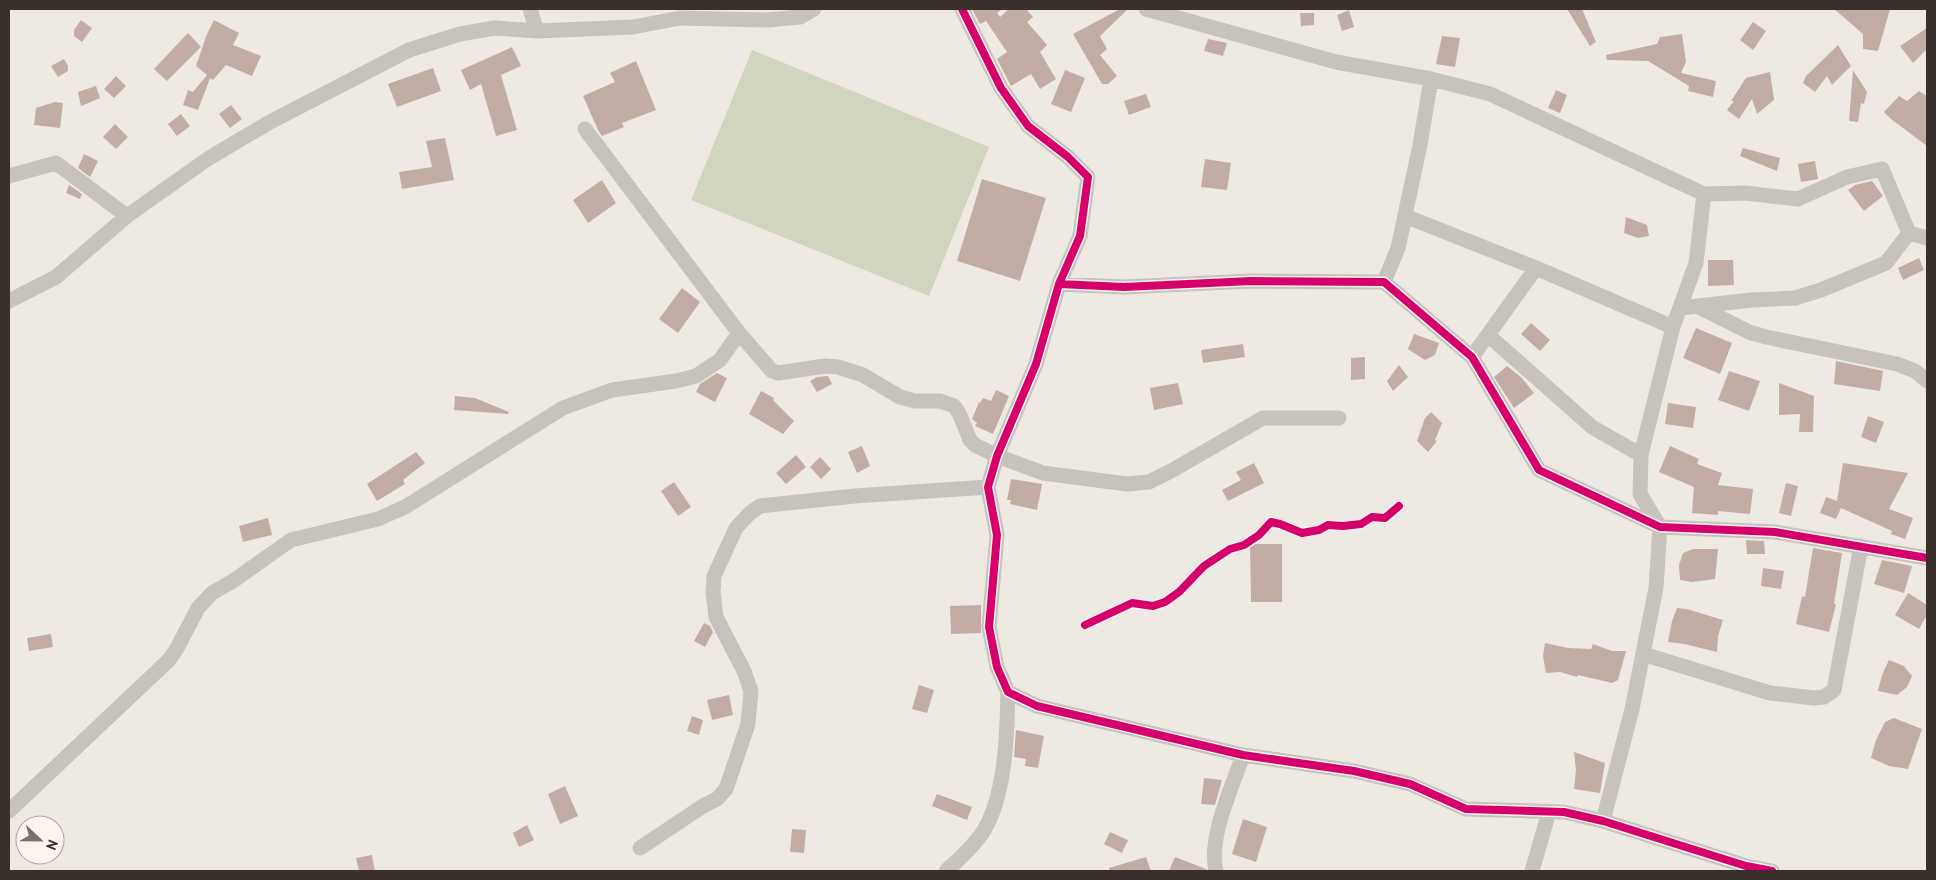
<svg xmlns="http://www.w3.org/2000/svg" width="1936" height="880" font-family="'PT Sans',sans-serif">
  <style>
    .green { fill: #d1d4bf }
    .building { fill: #c2ada6 }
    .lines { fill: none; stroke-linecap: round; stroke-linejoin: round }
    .minor { stroke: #c8c2bd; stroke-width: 15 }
    .cycleway-casing { stroke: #faf4ed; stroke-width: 11 }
    .cycleway { stroke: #d6006c; stroke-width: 8 }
  </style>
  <rect width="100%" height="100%" fill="#efe9e4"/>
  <path class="green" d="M752 50 989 147 929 296 691 200Z"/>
  <path class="building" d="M972 9H1002L997 13 1000 17 1009 9H1026L1033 17 1027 22 1047 45 1040 52 1056 79 1040 89 1031 74 1011 86 997 59 1007 52 986 21 980 24Z
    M1120 9H1128L1100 36 1107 49 1100 55 1117 76 1108 84H1102L1073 34Z
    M1567 9H1582L1596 42 1590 46Z
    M1834 9H1890L1878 51 1863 49V34Z
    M1349 10 1354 27 1342 31 1337 15Z
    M1300 13H1314V25L1301 26Z
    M81 20 92 28 82 42 74 36V30Z
    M214 20 239 33 233 45 261 56 252 76 226 65 213 80 210 78 198 110 183 105 188 90 193 92 207 75 196 66 207 34Z
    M1753 22 1766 31 1753 50 1740 40Z
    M1927 28V49L1913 63 1900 46Z
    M188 33 201 47 167 81 154 69Z
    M1682 34 1686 62 1681 73 1716 81 1713 97 1688 91 1689 86 1648 61 1607 60 1606 55 1657 44 1660 37Z
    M1442 36 1460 38 1455 67 1436 64Z
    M1208 39 1227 43 1223 56 1204 51Z
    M1838 45 1851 66 1832 85 1827 76 1815 92 1803 83 1806 76Z
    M512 47 521 66 501 75 517 130 496 136 481 84 470 90 461 70Z
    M64 59 68 66V71L58 77 51 66Z
    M636 61 656 110 622 123 624 127 602 136 598 130 583 96 615 82 610 73Z
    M433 68 441 91 397 107 388 84Z
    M1065 70 1085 78 1071 112 1051 104Z
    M1853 70 1867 92 1864 104 1861 103 1858 122 1849 121Z
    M1770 72 1774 100 1757 114 1752 99 1739 119 1727 110 1734 101H1731L1746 78Z
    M116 76 126 86 114 98 104 89Z
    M96 86 100 98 81 106 78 92Z
    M1556 90 1567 95 1560 113 1548 108Z
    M1919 91 1927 96V146L1891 119 1884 112 1899 96 1907 101Z
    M1146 94 1151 107 1129 115 1124 101Z
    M55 102 63 103 60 128 34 125 36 108Z
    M231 105 242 119 230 128 219 114Z
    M181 114 190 126 177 136 168 124Z
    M115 124 128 137 116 149 103 137Z
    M445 138 454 180 402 189 399 172 432 167 426 141Z
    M1743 148 1780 158 1777 171 1740 156Z
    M84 154 98 161 90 177 78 168Z
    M1205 159 1231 163 1227 190 1201 187Z
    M1815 161 1818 179 1801 182 1798 164Z
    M982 179 1046 198 1020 281 957 261Z
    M602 180 616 203 588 223 573 200Z
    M1872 181 1883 196 1864 211 1848 190 1855 185Z
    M69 185 82 194 80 199 66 193Z
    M1626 217 1647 225 1649 236 1638 238 1624 233Z
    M1919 258 1924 270 1903 280 1898 268Z
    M1708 260H1733L1734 285 1708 286Z
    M682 288 700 302 678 333 659 319Z
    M1531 323 1550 340 1540 351 1521 334Z
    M1696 328 1732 343 1720 374 1683 358Z
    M1414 334 1439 343 1435 355 1425 360 1408 349Z
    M1243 344 1245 357 1203 363 1201 350Z
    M1365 357V379L1351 380V358Z
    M1836 361 1883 371 1880 391 1834 384Z
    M1399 365 1408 377 1393 391 1387 381Z
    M1507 366 1521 377 1534 393 1514 408 1494 377Z
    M1729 371 1760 381 1749 411 1718 400Z
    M717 373 727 378 715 402 696 392 700 384Z
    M828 376 832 384 817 392 810 381 817 377Z
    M1178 383 1183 404 1154 410 1150 388Z
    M1779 383 1814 396 1813 432H1799L1800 414 1779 415Z
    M996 390 1009 396 993 434 975 426 977 423 972 419 979 402 980 403 983 398 991 401Z
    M761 391 774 398 773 400 794 421 783 434 749 414Z
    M455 396 475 398 509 412 508 414 454 410Z
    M1668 403 1696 407 1693 428 1665 424Z
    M1431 412 1442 423 1435 440 1437 441 1428 452 1417 441 1425 418Z
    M1868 416 1884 422 1876 443 1861 437Z
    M862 446 870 466 857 473 848 452Z
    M1670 446 1699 459 1697 464 1722 473 1718 485 1753 489 1750 514 1718 511V515L1692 513 1694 487 1659 472Z
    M416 452 425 463 403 480 405 484 377 501 367 484Z
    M796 455 806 467 786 484 776 473Z
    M820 457 831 469 821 479 810 467Z
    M1254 463 1264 483 1228 501 1222 490 1241 480 1236 472Z
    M1843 463 1908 473 1889 509 1913 518 1905 539 1891 534 1892 531 1841 508 1836 519 1820 513 1826 497 1837 501Z
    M1011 479 1042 484 1037 510 1010 504 1011 500H1007Z
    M674 482 691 507 678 516 661 491Z
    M1786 483 1798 486 1791 516 1779 513Z
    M268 518 272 535 243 542 239 526Z
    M1746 540 1764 541 1765 554H1747Z
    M1250 544H1282V602H1251Z
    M1813 548 1842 553 1834 604H1836L1829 632 1796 624 1802 596 1805 597Z
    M1693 549H1718L1715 579 1692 582 1680 580 1679 565 1683 553Z
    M1882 560 1912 566 1904 593 1874 584Z
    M1763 568 1784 571 1781 589 1761 586Z
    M1908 593 1927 605V615L1919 629 1895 615Z
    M981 605V633L951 634 950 606Z
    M1677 608 1687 609 1723 620 1718 636 1717 652 1684 644 1668 642 1672 621Z
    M704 623 710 626 713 632 705 647 694 641Z
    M51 634 53 647 29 651 27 638Z
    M1545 643 1568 648 1591 649 1593 644 1612 651H1626L1618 680 1612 683 1578 675 1577 677 1560 672 1546 673 1543 656Z
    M1889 660 1904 666 1912 676 1907 687 1897 695 1878 691 1882 675Z
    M919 685 934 690 927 713 912 709Z
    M729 695 733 715 712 720 707 700Z
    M692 716 703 720 699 735 687 731Z
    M1894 718 1922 729 1908 769 1889 766 1871 758 1876 740 1885 722Z
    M1016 730 1044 736 1038 768 1025 766 1026 759 1014 757Z
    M1574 752 1605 763 1600 793 1574 789 1576 770Z
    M1204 778 1222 780 1215 805 1201 804Z
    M565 786 578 816 560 824 548 794Z
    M937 794 972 807 967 820 932 806Z
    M1243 819 1267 827 1256 862 1232 854Z
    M527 825 534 840 519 847 513 833Z
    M792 829 806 830 804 853 790 852Z
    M1110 832 1128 840 1122 853 1104 844Z
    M372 855 375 871H359L356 858Z
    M1146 857 1151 871H1109V868Z
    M1175 857 1206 869 1207 871H1169Z"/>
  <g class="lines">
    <path class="minor" d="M530 9 537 31
      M962 9 1001 88 1028 126 1068 157 1088 177 1080 236 1059 284 1036 364 997 456 988 487 997 535 989 627 997 667 1008 692 1037 706 1243 755 1354 771 1410 784 1466 809 1564 812 1603 821 1746 866 1772 871
      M1146 9 1336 62 1431 79 1490 94 1704 194 1745 193 1798 199 1847 177 1882 169 1909 233
      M585 129 739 333 772 371 778 373 825 366 838 367 863 375 900 397 915 401H940L954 406 959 413 970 440 975 445 997 456 1043 473 1127 484 1149 482 1171 471 1263 418H1339
      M9 176 56 163 127 216
      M1405 216 1536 268 1673 327
      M1384 282 1398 248 1420 145 1431 79
      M1059 284 1124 287 1251 281 1384 282 1472 357 1539 470 1660 527 1775 532 1927 558
      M9 301 56 277 127 216 209 158 270 122 409 50 460 34 495 28 537 31 633 27 680 18 767 20 800 17 814 9
      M1697 306 1749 332 1766 337 1897 364 1915 371 1927 381
      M1680 308 1752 300 1795 298 1821 290 1886 263 1909 233 1927 238
      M1488 335 1592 427 1641 455
      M1472 357 1536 268
      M1643 654 1770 693 1814 698 1824 697 1834 690 1861 546
      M9 811 169 660 176 650 198 608 212 593 233 581 291 540 378 519 405 507 563 408 612 390 676 381 696 376 720 360 739 333
      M1603 821 1632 709 1656 588 1660 527 1640 494 1641 455 1673 327 1696 263 1704 194
      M640 848 703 806 717 799 726 789 748 724 751 691 744 671 716 617 713 592 714 576 736 528 750 513 760 506 855 496 988 487
      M946 871C959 859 973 847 983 832 1006 795 1007 734 1008 692
      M1216 871C1208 837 1232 788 1243 755
      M1532 871 1549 812"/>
    <defs>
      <path id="cycleway" d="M962 9 1001 88 1028 126 1068 157 1088 177 1080 236 1059 284 1036 364 997 456 988 487 997 535 989 627 997 667 1008 692 1037 706 1243 755 1354 771 1410 784 1466 809 1564 812 1603 821 1746 866 1772 871
        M1059 284 1124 287 1251 281 1384 282 1472 357 1539 470 1660 527 1775 532 1927 558
        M1085 625 1132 603 1153 606 1165 602 1179 592 1204 566 1230 549 1244 545 1259 535 1271 522 1280 524 1302 533 1319 530 1328 525 1343 526 1361 524 1372 517 1385 518 1399 506"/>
    </defs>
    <use href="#cycleway" class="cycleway-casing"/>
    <use href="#cycleway" class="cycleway"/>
  </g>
  <rect width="1936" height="880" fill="none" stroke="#392f2b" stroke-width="20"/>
  <g transform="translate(40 840) rotate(112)"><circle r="24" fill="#faf4ed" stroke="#ada59f"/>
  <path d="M0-4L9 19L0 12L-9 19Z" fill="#79706c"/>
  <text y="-8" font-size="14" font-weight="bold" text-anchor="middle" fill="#392f2b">N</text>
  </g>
</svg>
